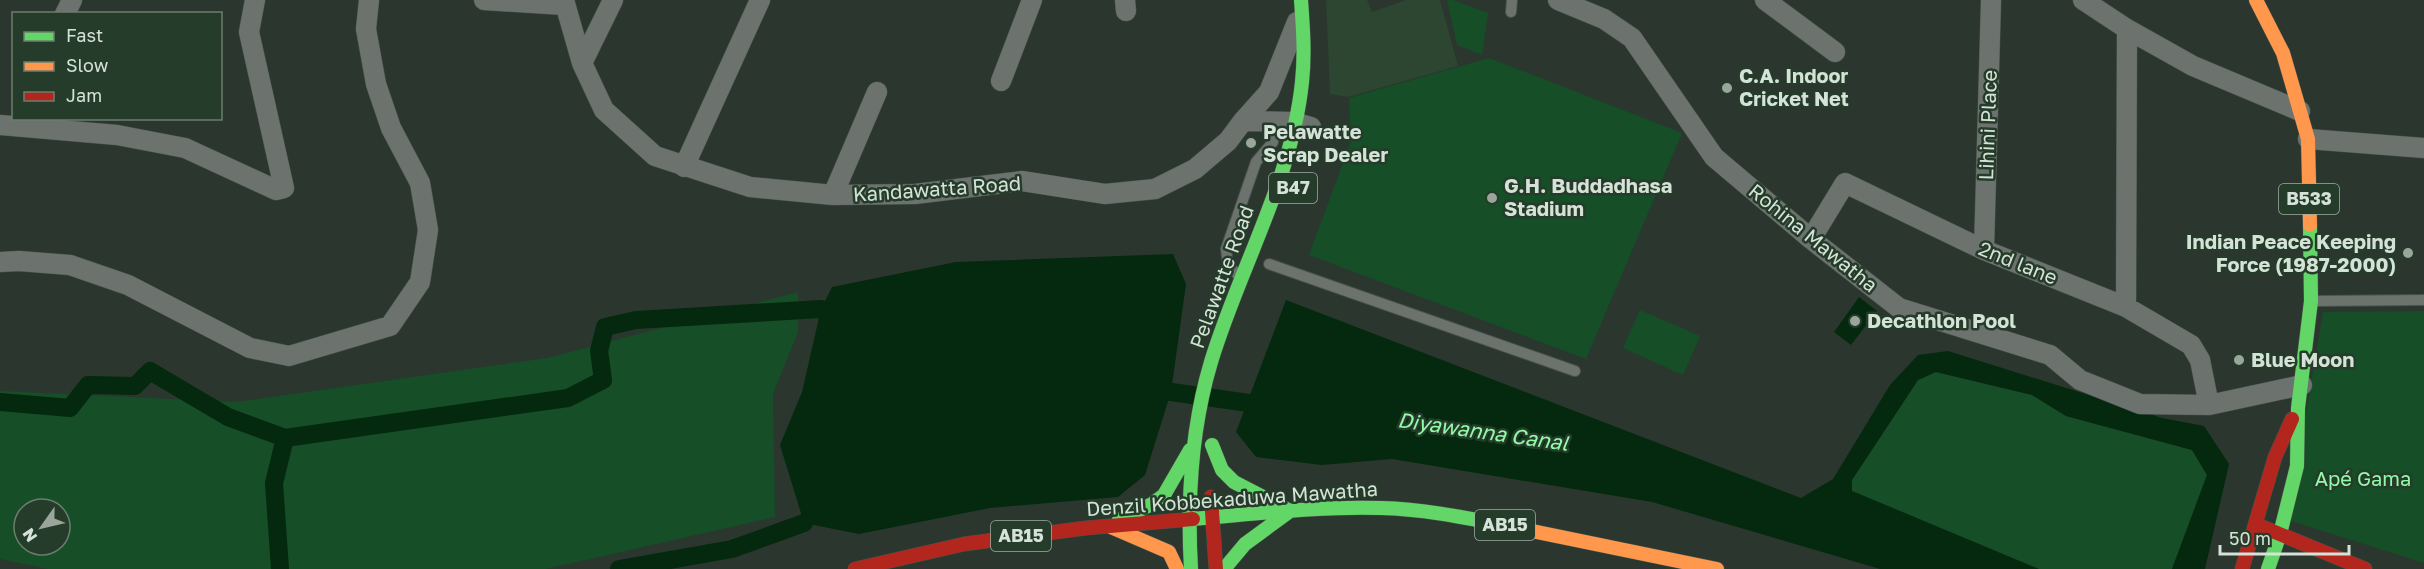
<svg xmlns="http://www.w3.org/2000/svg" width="2424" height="569" font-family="'Golos Text',sans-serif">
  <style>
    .built { fill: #2c4631 }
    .green { fill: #154e27; fill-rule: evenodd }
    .water { fill: #04290e }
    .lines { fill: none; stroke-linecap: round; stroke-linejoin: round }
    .canal { stroke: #04290e; stroke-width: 18 }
    .lane-casing { stroke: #47524a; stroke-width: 12 }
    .street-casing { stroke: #47524a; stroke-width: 21 }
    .fast-casing { stroke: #47524a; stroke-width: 15 }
    .slow-casing { stroke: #47524a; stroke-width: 15 }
    .jam-casing { stroke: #47524a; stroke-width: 15 }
    .lane { stroke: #6c726e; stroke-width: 10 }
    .street { stroke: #6c726e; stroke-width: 20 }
    .fast { stroke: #63d668; stroke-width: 14 }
    .slow { stroke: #ff974d; stroke-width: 14 }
    .jam { stroke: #b3261e; stroke-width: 14 }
    .poi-dot { fill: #9aa69c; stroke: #263c2a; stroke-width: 2 }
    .labels { text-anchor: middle; stroke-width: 5; stroke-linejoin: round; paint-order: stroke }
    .shield { fill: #263c2a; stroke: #a0b0a3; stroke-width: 1.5 }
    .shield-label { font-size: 18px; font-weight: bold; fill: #d5e2d7 }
    .poi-label { font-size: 20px; font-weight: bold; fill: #d5e2d7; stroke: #263c2a; text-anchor: start }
    .street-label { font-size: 20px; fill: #d5e2d7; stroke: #263c2a }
    .park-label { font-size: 20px; fill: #92f9a9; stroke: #263c2a }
    .water-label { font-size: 21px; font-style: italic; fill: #92f9a8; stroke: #263c2a }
  </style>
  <rect width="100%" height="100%" fill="#2b372e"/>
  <path class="built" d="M1326 0H1367L1372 12 1406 0H1440L1458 66 1348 97 1330 94Z"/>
  <path class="green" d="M1447 0H1453L1488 13 1482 55 1457 45Z
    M1489 58 1682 133 1586 359 1309 255 1351 141 1349 98Z
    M798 292V332L773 394 775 517 546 569H48L0 559V391L236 402 547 358ZM24 509H60V545H24Z
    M1640 310 1700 336 1683 375 1623 348Z
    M2424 311V563L2288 520 2323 312Z
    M1936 372 2032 395 2066 416 2192 450 2207 475 2172 569H2039L1852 491V480L1918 380Z"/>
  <path class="water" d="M1173 254 1186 284 1171 392 1145 475 1118 497 990 508 859 534 804 523 780 445 802 392 821 309 832 287 956 262Z
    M1859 297 1877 311 1851 345 1834 332Z
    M1286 300 1801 498 1833 479 1890 385 1918 355 1948 351 2162 418 2204 426 2229 464 2205 569H2172L2207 475 2192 450 2066 416 2032 395 1936 372 1918 380 1852 480V491L2039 569H1880L1652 502 1392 459 1322 465 1256 457 1236 432Z"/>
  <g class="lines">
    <path class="canal" d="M1171 392 1270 406
      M0 402 70 408 88 385 135 386 150 371 228 417 285 438
      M280 569 274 483 285 438 568 398 603 380 599 351 605 327 636 320 821 309
      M619 569 732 549 804 523"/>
    <defs>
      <path id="lane" d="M1511 12 1512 0
        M1269 264 1575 371
        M1239 276 1228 265 1226 249 1256 162 1273 142 1275 122
        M2313 301 2424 300"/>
      <path id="street" d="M484 0 564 5
        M564 0 582 63 604 110 655 156 750 187 833 195 915 194 1022 181 1105 194 1155 189 1195 169 1228 141 1243 121 1294 122 1311 127
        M1125 0 1126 11
        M1558 0 1604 19 1632 38 1714 157 1811 239 1899 308 2050 355 2080 380 2140 404 2209 405 2302 385
        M1765 0 1835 52
        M2083 0 2127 29 2193 66 2300 111
        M65 14 72 0
        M582 63 613 0
        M1001 81 1032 0
        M1243 121 1269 92 1297 22
        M0 125 117 135 185 148 276 190 284 188 249 32 255 0
        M2308 139 2424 148
        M684 167 760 0
        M833 195 877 92
        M1811 239 1845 183 1984 250 2126 307 2191 345 2200 360 2209 405
        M1984 250 1991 0
        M0 262 19 261 70 265 128 285 250 348 289 356 390 326 420 282 428 230 420 183 391 128 376 84 366 29 369 0
        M2126 307 2127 29"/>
      <path id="fast" d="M1212 445 1222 470 1234 482 1290 511
        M1193 519C1255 514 1318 506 1381 508 1422 509 1462 517 1503 525
        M1119 520 1152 504 1164 495 1190 450
        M1191 569C1187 499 1191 429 1211 362 1239 269 1292 180 1302 82 1305 55 1303 27 1301 0
        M1224 569 1245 544 1290 511
        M2268 569 2280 534 2297 466 2298 408 2311 301 2310 225"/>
      <path id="slow" d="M2256 0 2283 53 2308 139 2310 225
        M1503 525 1717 569
        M1111 527 1169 552 1177 569"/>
      <path id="jam" d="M1211 497 1216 569
        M2260 526 2365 569
        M855 569 964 544 1086 528 1193 519
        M2242 569 2275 457 2292 419"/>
    </defs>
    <use href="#lane" class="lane-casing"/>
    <use href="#street" class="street-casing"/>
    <use href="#fast" class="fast-casing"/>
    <use href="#slow" class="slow-casing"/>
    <use href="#jam" class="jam-casing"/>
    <use href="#lane" class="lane"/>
    <use href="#street" class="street"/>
    <use href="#fast" class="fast"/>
    <use href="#slow" class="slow"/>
    <use href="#jam" class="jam"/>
  </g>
  <g class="poi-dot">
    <circle cx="1727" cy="88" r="6"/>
    <circle cx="1251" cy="143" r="6"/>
    <circle cx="1492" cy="198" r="6"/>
    <circle cx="2408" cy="253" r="6"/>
    <circle cx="1855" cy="321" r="6"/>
    <circle cx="2239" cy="360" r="6"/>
  </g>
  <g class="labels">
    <g class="shield">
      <rect x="1269" y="173" width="48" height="30" rx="4.5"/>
      <rect x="2279" y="184" width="60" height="30" rx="4.5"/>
      <rect x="1475" y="510" width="60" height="30" rx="4.5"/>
      <rect x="991" y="521" width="60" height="30" rx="4.5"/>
    </g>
    <g class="shield-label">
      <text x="1293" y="194">B47</text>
      <text x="2309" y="205">B533</text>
      <text x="1505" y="531">AB15</text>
      <text x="1021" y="542">AB15</text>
    </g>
    <g class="poi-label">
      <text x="1739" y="83">C.A. Indoor<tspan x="1739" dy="23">Cricket Net</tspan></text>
      <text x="1263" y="139">Pelawatte<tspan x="1263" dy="23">Scrap Dealer</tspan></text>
      <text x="1504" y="193">G.H. Buddadhasa<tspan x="1504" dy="23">Stadium</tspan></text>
      <text x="2396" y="249" text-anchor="end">Indian Peace Keeping<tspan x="2396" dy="23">Force (1987-2000)</tspan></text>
      <text x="1867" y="328">Decathlon Pool</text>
      <text x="2251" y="367">Blue Moon</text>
    </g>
    <g class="street-label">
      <text transform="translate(1988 125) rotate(-88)" y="7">Lihini Place</text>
      <text transform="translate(937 189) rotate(-4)" y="7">Kandawatta Road</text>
      <text transform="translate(1813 238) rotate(39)" y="7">Rohina Mawatha</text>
      <text transform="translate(2018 263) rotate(22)" y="7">2nd lane</text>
      <text transform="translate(1222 277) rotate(-70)" y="7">Pelawatte Road</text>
      <text transform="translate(1232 499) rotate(-4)" y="7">Denzil Kobbekaduwa Mawatha</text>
    </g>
    <g class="park-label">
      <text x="2363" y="486">Apé Gama</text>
    </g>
    <g class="water-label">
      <text transform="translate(1483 432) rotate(8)" y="7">Diyawanna Canal</text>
    </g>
  </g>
  <rect x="12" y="12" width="210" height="108" fill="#263c2a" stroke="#6c7e6f" stroke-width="1.5"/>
  <rect x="24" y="32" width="30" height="9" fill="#63d668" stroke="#6c7e6f" stroke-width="1.5"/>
  <text x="66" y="42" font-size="18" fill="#d5e2d7">Fast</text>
  <rect x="24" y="62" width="30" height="9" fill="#ff974d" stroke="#6c7e6f" stroke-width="1.5"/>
  <text x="66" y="72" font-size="18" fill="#d5e2d7">Slow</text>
  <rect x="24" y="92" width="30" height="9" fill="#b3261e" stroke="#6c7e6f" stroke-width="1.5"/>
  <text x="66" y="102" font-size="18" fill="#d5e2d7">Jam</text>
  <g transform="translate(42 527) rotate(236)"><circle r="28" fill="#263c2a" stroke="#6c7e6f" stroke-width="1.5"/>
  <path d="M0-4.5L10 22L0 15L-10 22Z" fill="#9aa69c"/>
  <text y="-9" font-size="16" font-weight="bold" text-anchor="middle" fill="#d5e2d7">N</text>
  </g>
  <path d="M2220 545v9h129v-9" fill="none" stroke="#d5e2d7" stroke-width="3"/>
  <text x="2229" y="545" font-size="18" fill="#d5e2d7" stroke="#263c2a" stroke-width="4.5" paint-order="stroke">50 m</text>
</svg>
